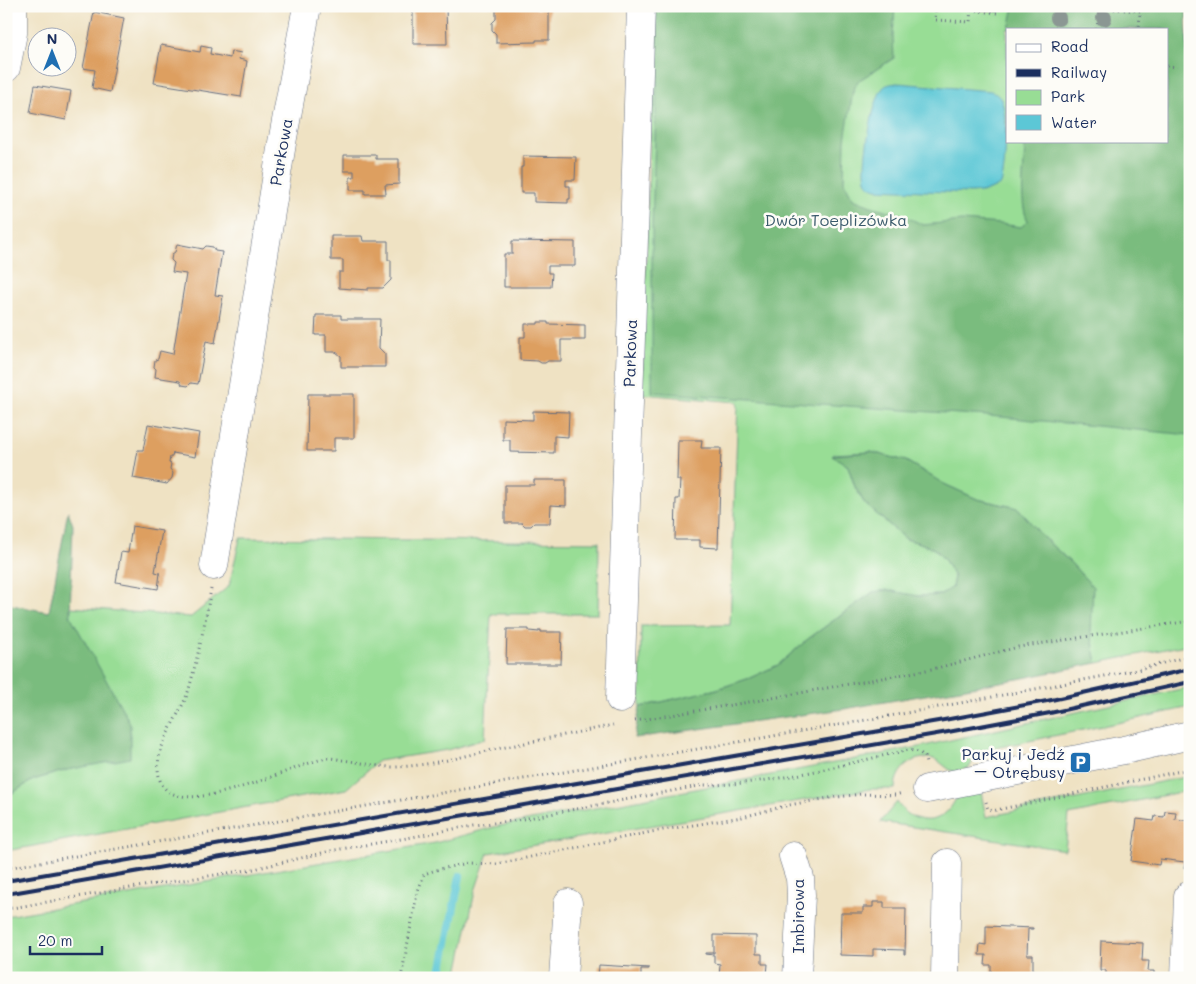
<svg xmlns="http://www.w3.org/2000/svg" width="1196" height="984" font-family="Mali,sans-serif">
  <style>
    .green { fill: #98dd95; stroke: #5a867a; fill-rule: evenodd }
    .forest { fill: #7abc7e; stroke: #4a766e }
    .water { fill: #5cc7d6; stroke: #3c7b9a }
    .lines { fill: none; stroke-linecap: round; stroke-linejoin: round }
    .stream { stroke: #5cc7d6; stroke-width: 8 }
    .building { fill: #dd9f60 }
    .minor-casing { stroke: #656e81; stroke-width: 29 }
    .path { stroke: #656e81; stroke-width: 3; stroke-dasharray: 1 4; stroke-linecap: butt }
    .minor { stroke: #fff; stroke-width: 28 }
    .rail { stroke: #1b2f5e; stroke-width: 4 }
    .tree { fill: #8b9793 }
    .labels { text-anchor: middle; stroke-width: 5; stroke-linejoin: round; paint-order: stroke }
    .street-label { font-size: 16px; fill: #1b2f5e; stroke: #fdfcf7 }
    .park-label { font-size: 16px; fill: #3a5a6c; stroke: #fdfcf7 }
    .poi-label { font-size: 16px; fill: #1b2f5e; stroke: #fdfcf7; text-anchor: end }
  </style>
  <rect width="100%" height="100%" fill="#fdfcf7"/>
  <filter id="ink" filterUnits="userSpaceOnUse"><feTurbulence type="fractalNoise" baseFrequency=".02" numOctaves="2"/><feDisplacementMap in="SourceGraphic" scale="10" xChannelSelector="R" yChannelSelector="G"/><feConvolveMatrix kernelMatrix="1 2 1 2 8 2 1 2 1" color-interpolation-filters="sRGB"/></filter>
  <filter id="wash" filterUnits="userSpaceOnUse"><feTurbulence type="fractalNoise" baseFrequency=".0096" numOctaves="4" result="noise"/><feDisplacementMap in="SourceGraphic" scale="20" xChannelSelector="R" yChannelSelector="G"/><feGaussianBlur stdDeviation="1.12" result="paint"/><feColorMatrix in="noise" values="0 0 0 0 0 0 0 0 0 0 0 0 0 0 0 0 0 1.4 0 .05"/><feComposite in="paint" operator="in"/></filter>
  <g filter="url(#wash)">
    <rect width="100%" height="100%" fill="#efe2c3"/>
    <path class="green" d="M711 6H1186L1190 158V644L1097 663 1091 632 1092 587 1070 562 1043 537 1018 508 977 499 944 484 906 461 871 452 833 454 848 466 855 487 865 504 906 539 923 544 936 550 946 562 954 577 952 587 941 595 918 596 873 592 808 639 778 665 750 678 717 689 640 707 641 626 730 625 738 402 642 394 654 7ZM1007 29H1167V141H1007Z
      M240 538 599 542 598 614H491L485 739 447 750 378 761 346 789 6 851V797L33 780 67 770 71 607 191 617 229 586Z
      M1190 687V707L1122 722 970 753 972 763 969 768 954 772C946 769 942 762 934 759 914 754 895 769 895 789H871L488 853 475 891 457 978H6V916L435 843 494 827 919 747Z
      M1190 776V790L1069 815 1065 850 880 822 897 802C906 818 929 827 944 814 951 809 954 802 958 795L980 787 986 817Z"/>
    <path class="forest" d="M655 6H895L893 37 894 58 858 81 853 91 845 140 844 182 853 199 871 206 903 215 923 225 962 221 1001 224 1021 227 1028 221C1018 202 1025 164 1025 141H1167V29H1009L1014 6H1186L1190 158V435L1001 417 652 392V224L657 75Z
      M871 452 906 461 944 484 977 499 1018 508 1043 537 1070 562 1093 587 1091 632 1097 663 1018 679 844 709 634 738 640 707 717 689 750 678 778 665 808 639 873 592 887 590 918 596 941 595 952 587 954 577 946 562 936 550 923 544 906 539 865 504 855 487 848 466 832 455Z
      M68 511 73 525 70 615 130 723V758L67 770 33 780 6 797V604L49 612Z"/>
    <path class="water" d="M897 83 991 91C996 94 1000 96 1002 102 1008 118 1006 167 1001 184 992 191 982 192 971 193L876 189C873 188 868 186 867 182 860 170 873 98 883 88 886 84 892 84 897 83Z"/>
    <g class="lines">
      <path class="stream" d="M440 978 460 876"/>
    </g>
    <g id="blocks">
      <path class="building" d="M413 6H446L447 44H413Z
        M496 6H536V9H549V40H536V42L496 43V34L492 30V23L496 19Z
        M978 6H997V11L977 10Z
        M94 12 124 18 110 92 92 88 95 70 83 68Z
        M161 45 200 52 201 46 211 48 210 54 230 58 231 51 241 53 239 59 247 61 241 97 154 83Z
        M35 85 71 91 66 120 30 113Z
        M344 155H376V159H399V184L385 185 386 194H365V190H350V177H354V171H344Z
        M523 156 576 157 575 180H566V186H570V199H568V203L534 202V193H521V167H523Z
        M331 236H362L363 241H388V260H391V280L383 288H368V290L339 288V272H343V260H331Z
        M512 241 575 242V266H548V273H552L551 287H504V254H512Z
        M177 244 203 249 206 246 213 247 215 251 222 252 215 295 223 296 215 343 206 341 198 384 191 383 188 386 182 385 180 381 155 377 156 369 154 367 155 360 158 359 160 351 173 354 186 274 172 272 174 263 171 260 172 254 175 252Z
        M316 315H341V319H380L379 348 385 354V367H341V356L336 352H326V335H315Z
        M538 322H548V324L585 325V340H561V361H548L545 363H541L538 361 520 360V337H525V324H538Z
        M308 394H354V438H334V451H307Z
        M533 411 569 412 568 437 554 436V453L510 452V440H503V419L533 420Z
        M148 424 199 433 195 457 173 453 172 457H170L169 463 171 464 170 469 173 473 172 478 167 484 133 478 138 450H143Z
        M678 440H702L701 448H721L718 548 700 547V540H675L676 499H679L680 480H677Z
        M534 480H566V506L551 505 550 523H534L531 526H525L522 523H505V485H534Z
        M132 526 162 531 155 572 160 573 158 589 116 582 121 552 128 553Z
        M507 629H529V631L539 632V630H541V632H562L561 664H506Z
        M1165 811 1176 812 1175 819 1190 821V844L1186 868H1184L1185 862 1160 859 1159 865 1131 861 1137 819 1154 821 1155 816 1164 817Z
        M873 902H884V908H906L905 955H904V950L873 949V956L840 955 841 913H863V907H873Z
        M986 926 1033 928V929H1028L1027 955H1033V978H991V965H985L986 955H979L980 944 986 945Z
        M714 935 756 936V954H762V964H768L767 975H761V978H719L720 964 714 963V955L706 954V953H714Z
        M1101 941 1143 943 1142 961H1149L1148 971H1154V978H1106V970H1100Z
        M599 965 649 968V969H641V978H598Z"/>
    </g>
  </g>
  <g filter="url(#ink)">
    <use href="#blocks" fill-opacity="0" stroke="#656e81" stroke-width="1"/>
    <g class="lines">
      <defs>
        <path id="minor" d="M6 68 13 33V6
          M214 566 282 143 307 6
          M620 699 641 6
          M927 789 1124 750 1190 735
          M793 856 800 878 801 895 797 978
          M563 978 568 903
          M945 978 947 863
          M1185 978 1188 896H1190"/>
      </defs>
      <use href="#minor" class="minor-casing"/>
      <path class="path" d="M910 6H931
        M936 6 935 20 970 22 971 6
        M976 6V11L998 13 999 6
        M1099 8 1140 11 1139 29
        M1055 29 1057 6
        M1097 29 1099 7
        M1167 66 1177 67
        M211 589C205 623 198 656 189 689 181 716 150 750 160 780 175 826 297 763 327 758 332 758 338 759 342 760 360 762 377 767 395 767 426 766 457 758 487 751 529 742 571 734 613 725
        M635 721 761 700 937 668 1018 647 1190 621
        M986 802 988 809 992 811 1190 769
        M6 868 901 714 1137 670 1190 656
        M6 909 124 889 254 869 335 850 407 838 474 825 512 821 704 785C773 785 842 764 909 750L919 752 925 757 926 764
        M401 978 417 894 424 874 436 870 468 863 497 864 651 832 742 817 789 805 829 798 862 794 895 795 903 793"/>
      <use href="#minor" class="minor"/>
      <path class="rail" d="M6 881 944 720 1047 701 1190 669
        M6 894 948 732 1050 713 1190 682"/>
    </g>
    <g class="tree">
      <circle cx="1058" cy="18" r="8"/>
      <circle cx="1104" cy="18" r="8"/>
    </g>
  </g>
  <defs>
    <symbol id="parking-square" viewBox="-11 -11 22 22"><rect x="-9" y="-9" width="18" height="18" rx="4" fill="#1f6fb2" stroke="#fdfcf7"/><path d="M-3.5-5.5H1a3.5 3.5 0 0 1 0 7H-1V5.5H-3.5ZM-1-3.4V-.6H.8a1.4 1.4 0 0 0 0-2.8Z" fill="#fff"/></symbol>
  </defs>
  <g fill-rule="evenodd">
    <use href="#parking-square" x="1068" y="750" width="25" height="25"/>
  </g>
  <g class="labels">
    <g class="street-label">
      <text transform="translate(281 152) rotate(-80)" y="6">Parkowa</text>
      <text transform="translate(630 353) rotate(-88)" y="6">Parkowa</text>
      <text transform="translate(798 916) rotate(-90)" y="6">Imbirowa</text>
    </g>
    <g class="park-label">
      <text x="836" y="226">Dwór Toeplizówka</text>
    </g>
    <g class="poi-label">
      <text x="1065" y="760">Parkuj i Jedź<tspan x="1065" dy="18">– Otrębusy</tspan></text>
    </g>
  </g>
  <rect width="1196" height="984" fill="none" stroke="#fdfcf7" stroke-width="25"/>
  <rect x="1006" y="28" width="162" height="115" fill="#fdfcf7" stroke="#a3aaba"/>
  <rect x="1016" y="44" width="25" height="8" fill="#ffffff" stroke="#a3aaba"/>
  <text x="1051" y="52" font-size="15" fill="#1b2f5e">Road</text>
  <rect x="1016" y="69" width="25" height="8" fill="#1b2f5e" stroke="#a3aaba"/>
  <text x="1051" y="78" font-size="15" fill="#1b2f5e">Railway</text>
  <rect x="1016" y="90" width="25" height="15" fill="#98dd95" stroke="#a3aaba"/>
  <text x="1051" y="102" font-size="15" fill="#1b2f5e">Park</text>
  <rect x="1016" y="115" width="25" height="15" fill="#5cc7d6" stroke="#a3aaba"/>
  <text x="1051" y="128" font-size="15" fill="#1b2f5e">Water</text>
  <g transform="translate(52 52)"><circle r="24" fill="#fdfcf7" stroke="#a3aaba"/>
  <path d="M0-4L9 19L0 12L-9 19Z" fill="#1f6fb2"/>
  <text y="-8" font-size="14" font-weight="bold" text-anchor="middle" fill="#1b2f5e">N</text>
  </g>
  <path d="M30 946v8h72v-8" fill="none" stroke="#1b2f5e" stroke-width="2.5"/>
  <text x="38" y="946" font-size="15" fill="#1b2f5e" stroke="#fdfcf7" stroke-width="4" paint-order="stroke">20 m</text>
</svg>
